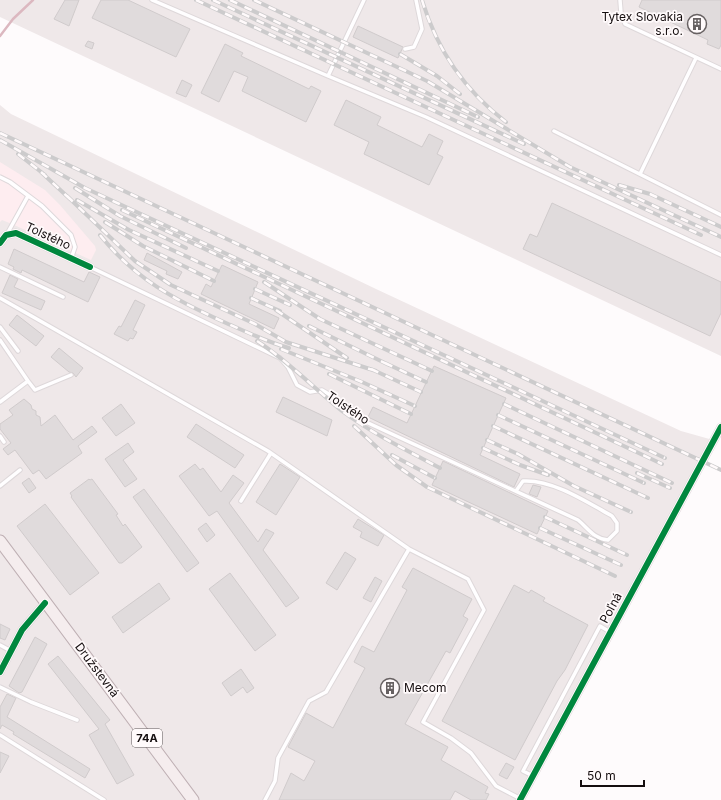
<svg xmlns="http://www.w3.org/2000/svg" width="721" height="800" font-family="Inter,sans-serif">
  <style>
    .built { fill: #efe8e9 }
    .green { fill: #feedf0 }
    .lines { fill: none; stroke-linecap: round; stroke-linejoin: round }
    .stream { stroke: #dcb8c0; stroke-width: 2.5 }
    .building { fill: #e0dbdc; stroke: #d0cbcc }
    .service-casing { stroke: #ded8da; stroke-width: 5.5 }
    .minor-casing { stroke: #ded8da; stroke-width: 9 }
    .primary-casing { stroke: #bfb0b4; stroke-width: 13 }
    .service { stroke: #fffeff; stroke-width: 3.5 }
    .minor { stroke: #fffeff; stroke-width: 7 }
    .primary { stroke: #f5edee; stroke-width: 11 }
    .rail-casing { stroke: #cccbcc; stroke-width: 4 }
    .rail { stroke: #fffafb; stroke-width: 2.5; stroke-dasharray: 8; stroke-linecap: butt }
    .cycleway-casing { stroke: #fffafb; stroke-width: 8 }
    .cycleway { stroke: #00873e; stroke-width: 6 }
    .labels { text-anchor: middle; stroke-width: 3.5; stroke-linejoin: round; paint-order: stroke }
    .shield { fill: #fffafb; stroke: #5b5556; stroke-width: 1 }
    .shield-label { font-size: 11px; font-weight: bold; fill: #150e0f }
    .poi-label { font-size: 12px; fill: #150e0f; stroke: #fffafb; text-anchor: end }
    .street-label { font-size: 12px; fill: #150e0f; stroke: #fffafb }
  </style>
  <rect width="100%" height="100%" fill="#fefbfc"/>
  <path class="built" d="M0 0H721V356L0 17Z
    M0 105 11 114 376 289 681 431 713 440 524 800H0Z"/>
  <path class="green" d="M0 162 45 190 60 205 95 246 96 250 91 260 12 224 2 220 0 222Z"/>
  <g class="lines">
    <path class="stream" d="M0 36 13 19 33 0"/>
  </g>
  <path class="building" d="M65 0H79L69 26 54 19Z
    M101 0H128L190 29 176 57 92 18Z
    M642 0H721V45L719 49 707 44 708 40 639 7Z
    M358 26 403 47 398 58 353 37Z
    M88 41 94 43 92 49 85 46Z
    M225 44 243 53 241 56 309 89 311 86 321 91 306 122 242 91 248 77 234 71 219 102 201 93Z
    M182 80 192 85 186 97 176 93Z
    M346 100 381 117 377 125 422 147 429 134 443 141 437 154 443 157 429 185 364 154 369 142 334 125Z
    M552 203 721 282V313L710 336 523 249 530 234 537 237Z
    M14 249 84 282 89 272 100 277 88 302 22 270 21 273 13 269 14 267 8 264Z
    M147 253 182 272 178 279 166 274 167 271 144 260Z
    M222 265 258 282 249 304 279 318 274 329 201 294 206 284 211 287Z
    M10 275 18 279 14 287 45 301 41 310 2 293Z
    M135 300 145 305 133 330 137 332 133 339 130 338 128 341 114 334 119 326 121 327Z
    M17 315 44 336 36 346 9 325Z
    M59 348 83 368 76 377 73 373 69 372 51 357Z
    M434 366 506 398 480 455 520 474 514 487 368 417 373 407 407 423Z
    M283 397 332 420 327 436 276 412Z
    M24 399 31 405 32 409 36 411V415L40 417 41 426 55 415 73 440 92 426 97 432 78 446 82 453 46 479 39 470 33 474 15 450 8 455 3 449 11 443 0 429V424L13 415 9 410Z
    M121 404 135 423 116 436 102 418Z
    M196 424 244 455 235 468 187 437Z
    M128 443 134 452 123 460 137 479 125 487 105 459Z
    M443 461 548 511 537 534 432 485Z
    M195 464 200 470 203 468 221 492 233 475 244 483 229 503 258 542 266 529 274 533 263 550 299 598 286 607 217 511 209 516 179 476Z
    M280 464 300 477 276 515 256 502Z
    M29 478 36 488 29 493 22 483Z
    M89 479 90 480 92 479 118 514 116 515 123 526 125 524 142 547 122 563H119L71 497 72 496 70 493Z
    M533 485 541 487 537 497 529 494Z
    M144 489 199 563 187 572 133 497Z
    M45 504 99 573 70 595 17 526Z
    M358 519 384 535 378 546 360 537 362 532 353 527Z
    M206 523 215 535 207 542 198 529Z
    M345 552 356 559 337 590 326 583Z
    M413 568 472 599 463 616 468 619 450 653 446 651 405 724 448 747 441 760 488 787 485 793 489 794 486 800H471L455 791 450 800H279L291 773 304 781 315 761 288 747 306 713 333 728 365 668 354 662 362 646 374 652 407 590 402 587Z
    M230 573 276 635 255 651 209 589Z
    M375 577 382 581 371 602 363 598Z
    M159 583 170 599 123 633 112 617Z
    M514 585 529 593 531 590 545 598 543 601 588 625 565 670 557 681 515 760 442 721Z
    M0 624 10 629 5 640 0 638Z
    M35 637 47 644 22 692 19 693 9 686Z
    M58 656 110 720 105 724 134 775 117 784 89 735 99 729 48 664Z
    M241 669 254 688 247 693 243 687 231 696 222 683Z
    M7 694 16 698 7 717 90 769 85 778 13 734 14 732 2 725 0 729V707Z
    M0 752 9 756 0 773Z
    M506 763 514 767 507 779 499 775Z"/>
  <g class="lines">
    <defs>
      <path id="service" d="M152 0 328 76
        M364 0 328 76 426 117 721 255
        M620 0 621 13 625 24 721 69
        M405 49 414 47 422 29 416 0
        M554 131 721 215
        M640 174 696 58
        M0 177 10 182 42 206 71 235 75 247 71 259
        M7 234 28 196
        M0 267 63 297
        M90 267 280 358 288 367 297 385 310 392 322 390 347 405 366 422 578 520C588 528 594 539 608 540L617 531V523L612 516C587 502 552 479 523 481L516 491
        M0 298 268 451 409 549 468 579 484 610 423 722 451 738 471 753 496 786 521 799
        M0 327 18 351
        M0 340 28 381 0 402
        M28 381 35 390 71 375
        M0 436 4 442
        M0 486 20 470
        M241 501 271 453
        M0 645 11 651
        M0 687 31 702 77 720
        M0 735 104 800
        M533 776 523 771 600 626 610 632
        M265 800 275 781 278 758 309 701 326 692 409 549"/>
      <path id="minor" d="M0 243 6 235 16 233 90 267
        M0 672 22 630 45 603
        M520 800 721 427"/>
      <path id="primary" d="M0 541 193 800"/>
    </defs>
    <use href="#service" class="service-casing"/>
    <use href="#minor" class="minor-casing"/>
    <use href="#primary" class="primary-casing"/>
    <use href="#service" class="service"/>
    <use href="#minor" class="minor"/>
    <use href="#primary" class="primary"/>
    <defs>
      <path id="rail" d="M196 0 701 235
        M213 0 524 144
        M230 0 478 117
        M254 0 427 81 570 167 721 237
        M422 0C437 50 465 91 506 122
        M400 54 437 76 460 94
        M0 133 721 470
        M0 140 85 188 665 458
        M18 154 45 175
        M41 172 70 199
        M619 185 650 194 721 227
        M75 188 120 216 186 248
        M67 196 135 261 171 285 255 324 286 342 376 371
        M77 200 129 230 218 271
        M122 210 662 464
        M105 222 143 246 214 281
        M100 235C135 279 175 300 226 323 247 332 267 342 289 348
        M264 282 320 319 432 371
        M255 289 290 305
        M251 298 280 311
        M276 310 347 358
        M309 326 389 365
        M257 341C288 361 314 388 342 411 373 434 406 450 440 468
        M281 349 362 382 415 406
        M385 363 426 382
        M371 369 421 392
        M329 374 411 414
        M504 404 672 483
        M498 415 644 483
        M354 426 396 465 427 487 615 576
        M493 426 648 498
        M487 440 518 454 574 486 631 512
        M483 448 520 465 548 475
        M392 455 435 478
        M637 473 670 488
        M545 517 627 555
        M540 528 621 565"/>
    </defs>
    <use href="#rail" class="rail-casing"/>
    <use href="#rail" class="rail"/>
    <defs>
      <path id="cycleway" d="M0 243 6 235 16 233 90 267
        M0 672 22 630 45 603
        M520 800 721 427"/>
    </defs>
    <use href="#cycleway" class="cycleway-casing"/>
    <use href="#cycleway" class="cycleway"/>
  </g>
  <defs>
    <symbol id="building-ring" viewBox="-11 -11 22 22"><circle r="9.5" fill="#fffafb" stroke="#676162" stroke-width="1.5"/><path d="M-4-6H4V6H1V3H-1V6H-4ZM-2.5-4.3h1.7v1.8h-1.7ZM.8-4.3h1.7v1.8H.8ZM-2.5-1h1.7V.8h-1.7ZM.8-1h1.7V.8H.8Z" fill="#676162"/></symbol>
  </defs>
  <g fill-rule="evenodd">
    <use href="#building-ring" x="686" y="13" width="22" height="22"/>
    <use href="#building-ring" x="379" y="677" width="22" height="22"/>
  </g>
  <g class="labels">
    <rect class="shield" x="132" y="729" width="30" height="18" rx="3"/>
    <g class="shield-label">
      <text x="147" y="742">74A</text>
    </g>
    <g class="poi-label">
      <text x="683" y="21">Tytex Slovakia<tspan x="683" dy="14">s.r.o.</tspan></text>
      <text x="404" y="692" text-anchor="start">Mecom</text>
    </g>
    <g class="street-label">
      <text transform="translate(48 236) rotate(25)" y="4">Tolstého</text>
      <text transform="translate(348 408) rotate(34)" y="4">Tolstého</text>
      <text transform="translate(611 608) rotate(-62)" y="4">Poľná</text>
      <text transform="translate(97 670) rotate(53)" y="4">Družstevná</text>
    </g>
  </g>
  <path d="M581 780v6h63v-6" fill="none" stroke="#150e0f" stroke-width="2"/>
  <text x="587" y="780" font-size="12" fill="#150e0f" stroke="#fffafb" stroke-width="3" paint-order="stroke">50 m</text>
</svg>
